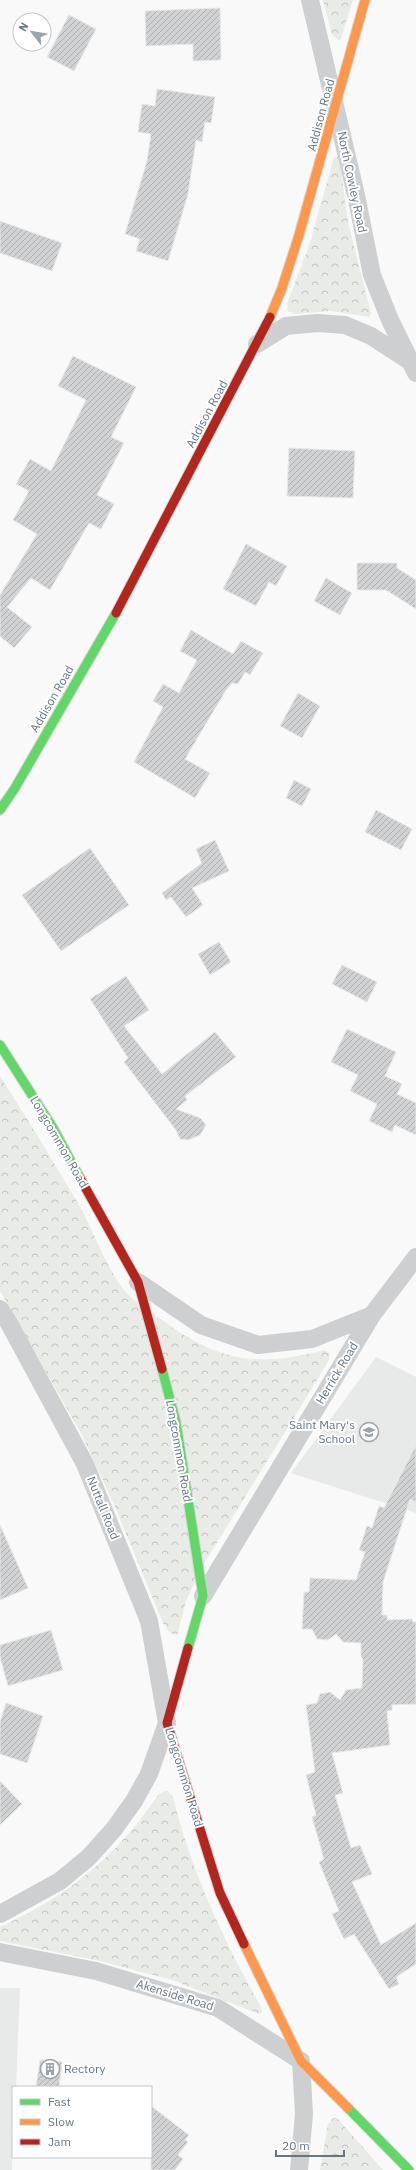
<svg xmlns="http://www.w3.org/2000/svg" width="416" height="2170" font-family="'IBM Plex Sans',sans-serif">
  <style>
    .built { fill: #e8e9e9 }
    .park { fill: url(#park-crowns) }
    .building { fill: url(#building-hatch); stroke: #e8e8e8 }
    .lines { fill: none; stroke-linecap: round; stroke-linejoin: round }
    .fast-casing { stroke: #d5d6d7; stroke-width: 11 }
    .slow-casing { stroke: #d5d6d7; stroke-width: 11 }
    .jam-casing { stroke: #d5d6d7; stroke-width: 11 }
    .street { stroke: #cecfd0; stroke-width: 18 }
    .fast { stroke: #63d668; stroke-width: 9 }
    .slow { stroke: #ff974d; stroke-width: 9 }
    .jam { stroke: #b3261e; stroke-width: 9 }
    .labels { text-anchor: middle; stroke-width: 4; stroke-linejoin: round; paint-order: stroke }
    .street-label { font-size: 12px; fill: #657683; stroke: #fff }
    .poi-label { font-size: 12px; fill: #657683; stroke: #fff; text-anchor: end }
  </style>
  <defs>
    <pattern id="park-crowns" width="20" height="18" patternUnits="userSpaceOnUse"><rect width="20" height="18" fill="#e8ebe6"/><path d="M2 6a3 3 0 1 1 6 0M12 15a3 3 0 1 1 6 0" fill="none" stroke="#c0c3c0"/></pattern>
    <pattern id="building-hatch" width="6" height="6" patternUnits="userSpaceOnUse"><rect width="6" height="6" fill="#d0d2d3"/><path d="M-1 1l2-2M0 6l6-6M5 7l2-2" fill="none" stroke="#acafb1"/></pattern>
  </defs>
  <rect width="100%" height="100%" fill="#f9f9f9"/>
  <path class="built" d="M376 1357 416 1377V1513L291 1473Z
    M0 1988H20L16 2087H13L12 2170H0Z"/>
  <path class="park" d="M323 0H353L340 41 332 35Z
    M334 157H338L340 162 348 222 371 313 369 317 330 311 295 314 288 311 287 304 309 246Z
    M0 1076C27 1118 53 1161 79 1205 93 1230 105 1264 121 1286 130 1299 145 1308 158 1317 215 1360 255 1369 324 1350L330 1353 328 1362 202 1567 186 1601 177 1636 169 1632 163 1623 113 1502 82 1435 0 1291Z
    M165 1791H168L173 1797C191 1871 224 1941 261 2007L262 2012 259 2014 172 1980 100 1961 0 1941V1927C50 1904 93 1875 129 1833 140 1821 149 1807 159 1794Z
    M335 2118 339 2120 383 2170H320L328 2124 332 2119Z"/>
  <path class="building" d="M220 8 221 60 193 61V44L146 46 145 11Z
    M69 15 96 29 74 71 47 57Z
    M157 89 215 97 211 123 205 122 202 142 196 140 188 194 168 261 136 251 140 239 125 234 147 161 151 134 138 132 142 104 155 106Z
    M0 221 62 243 52 271 0 253Z
    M73 356 136 387 111 437 124 443 97 495 114 504 101 529 89 523 50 590 31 578 7 607 32 627 14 648 0 636V595L37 534 13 520 29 491 16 484 30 459 51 471 86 400 58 386Z
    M289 448 355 451 353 498 287 496Z
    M246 544 287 566 276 586 269 582 256 606 223 589Z
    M357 563H397V568L416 580V609L386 590H357Z
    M326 578 352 593 340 615 314 601Z
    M191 630 233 654 241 641 263 653 250 675 245 672 238 684 232 683 226 690 185 759 210 773 195 798 134 762 163 707 153 701 163 684 179 693 197 660 180 651Z
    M298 693 320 706 302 738 280 726Z
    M294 780 311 789 302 806 286 798Z
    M376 810 412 829 401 850 365 832Z
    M215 840 229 871 192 888 203 905 186 917 171 897 166 900 162 893 202 863 196 849Z
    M90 848 129 905 61 951 22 895Z
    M219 942 231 962 210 975 198 954Z
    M342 965 377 982 367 1002 332 984Z
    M126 976 149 1010 124 1026 162 1074 215 1032 236 1057 185 1096 187 1100 176 1109 200 1118 206 1125 200 1135 188 1140 180 1139 176 1130 124 1062 128 1058 90 999Z
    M347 1029 396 1052 385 1076 402 1084 397 1094 416 1103V1135L395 1125 392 1132 369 1121 377 1104 350 1091 358 1075 331 1062Z
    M416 1445V1502L410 1499 383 1582 382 1615H387V1620L412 1619 413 1622H416V1704L392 1705V1710L387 1711 390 1745 332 1753 343 1793 335 1795 351 1848 360 1845 372 1874 352 1882 381 1945 416 1923V1964L396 1977 399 1984 389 1989 354 1934 344 1939 332 1914 339 1911 319 1862 324 1859 312 1817 316 1815 306 1775 315 1772 306 1705 317 1703 320 1694 330 1692 340 1700 346 1690 362 1688 363 1659 361 1657V1643L343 1642 336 1634 328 1640 317 1639 312 1629H302L304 1592H309L310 1578 356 1580 365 1552 359 1550 367 1526 372 1528 379 1506 384 1508Z
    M0 1525 28 1588 0 1600Z
    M51 1630 63 1670 8 1686 0 1657V1645Z
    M6 1703 43 1716 27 1763 0 1754V1722Z
    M0 1781 22 1804 0 1825Z
    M40 2060 62 2062 59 2087H36Z
    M151 2106 189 2135 185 2140 188 2142 178 2155 183 2159 175 2170H151Z"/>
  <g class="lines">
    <defs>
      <path id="fast" d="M0 810 15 788 116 613
        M0 1045 53 1128 80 1178
        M162 1369 176 1422 203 1596 188 1648
        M348 2108 409 2170"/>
      <path id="slow" d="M270 317 282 288 299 235 365 0
        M244 1944 301 2061 348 2108"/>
      <path id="jam" d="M116 613 270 317
        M80 1178 138 1282 162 1369
        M188 1648 167 1723 220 1893 244 1944"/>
    </defs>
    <use href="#fast" class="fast-casing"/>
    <use href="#slow" class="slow-casing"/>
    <use href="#jam" class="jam-casing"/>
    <path class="street" d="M310 0 356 195 372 275 390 320 416 373
      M257 344 286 326 317 323 345 325 371 336 408 360
      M138 1282 201 1325 258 1345 312 1339 372 1315
      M0 1309 10 1325 85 1464 149 1621 167 1723 149 1774 134 1801 114 1829 89 1857 60 1881 0 1914
      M203 1596 372 1315 416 1257
      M0 1952 96 1971 218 2008 301 2061 304 2114 299 2170"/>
    <use href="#fast" class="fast"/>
    <use href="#slow" class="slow"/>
    <use href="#jam" class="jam"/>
  </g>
  <defs>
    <symbol id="school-ring" viewBox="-11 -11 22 22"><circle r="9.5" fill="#fff" stroke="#99a4ac" stroke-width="1.5"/><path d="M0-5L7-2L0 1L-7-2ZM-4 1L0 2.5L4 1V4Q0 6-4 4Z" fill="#99a4ac"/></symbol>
    <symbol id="building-ring" viewBox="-11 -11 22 22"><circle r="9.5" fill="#fff" stroke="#99a4ac" stroke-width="1.5"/><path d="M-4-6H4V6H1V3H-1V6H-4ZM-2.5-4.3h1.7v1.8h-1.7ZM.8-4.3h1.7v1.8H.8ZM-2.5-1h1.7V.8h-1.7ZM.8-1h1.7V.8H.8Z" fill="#99a4ac"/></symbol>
  </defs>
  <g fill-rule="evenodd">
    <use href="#school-ring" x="358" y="1421" width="22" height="22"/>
    <use href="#building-ring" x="39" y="2058" width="22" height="22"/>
  </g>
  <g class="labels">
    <g class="street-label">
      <text transform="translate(321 115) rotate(-75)" y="4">Addison Road</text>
      <text transform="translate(352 182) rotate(78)" y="4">North Cowley Road</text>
      <text transform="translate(207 414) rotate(-62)" y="4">Addison Road</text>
      <text transform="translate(52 699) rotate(-60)" y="4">Addison Road</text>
      <text transform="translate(59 1142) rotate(60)" y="4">Longcommon Road</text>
      <text transform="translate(337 1373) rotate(-59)" y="4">Herrick Road</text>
      <text transform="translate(179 1451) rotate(80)" y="4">Longcommon Road</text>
      <text transform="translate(103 1508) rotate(68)" y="4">Nuttall Road</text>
      <text transform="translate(184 1777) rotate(73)" y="4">Longcommon Road</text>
      <text transform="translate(175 1995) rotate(17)" y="4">Akenside Road</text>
    </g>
    <g class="poi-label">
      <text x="355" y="1429">Saint Mary's<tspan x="355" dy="14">School</tspan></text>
      <text x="64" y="2073" text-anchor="start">Rectory</text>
    </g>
  </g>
  <rect x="12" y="2086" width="140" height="72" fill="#ffffff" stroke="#c1c8cd"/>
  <rect x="20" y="2099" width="20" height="6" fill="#63d668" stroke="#c1c8cd"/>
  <text x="48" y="2106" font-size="12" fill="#657683">Fast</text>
  <rect x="20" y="2119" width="20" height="6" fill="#ff974d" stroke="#c1c8cd"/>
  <text x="48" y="2126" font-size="12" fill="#657683">Slow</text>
  <rect x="20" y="2139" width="20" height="6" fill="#b3261e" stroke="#c1c8cd"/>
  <text x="48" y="2146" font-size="12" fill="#657683">Jam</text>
  <g transform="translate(32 32) rotate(301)"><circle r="19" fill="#ffffff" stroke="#c1c8cd"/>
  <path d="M0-3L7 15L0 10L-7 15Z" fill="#99a4ac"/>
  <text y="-6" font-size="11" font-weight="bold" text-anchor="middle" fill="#657683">N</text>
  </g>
  <path d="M276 2150v6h68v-6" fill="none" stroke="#657683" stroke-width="2"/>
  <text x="282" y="2150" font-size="12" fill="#657683" stroke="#ffffff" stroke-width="3" paint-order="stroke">20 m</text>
</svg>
